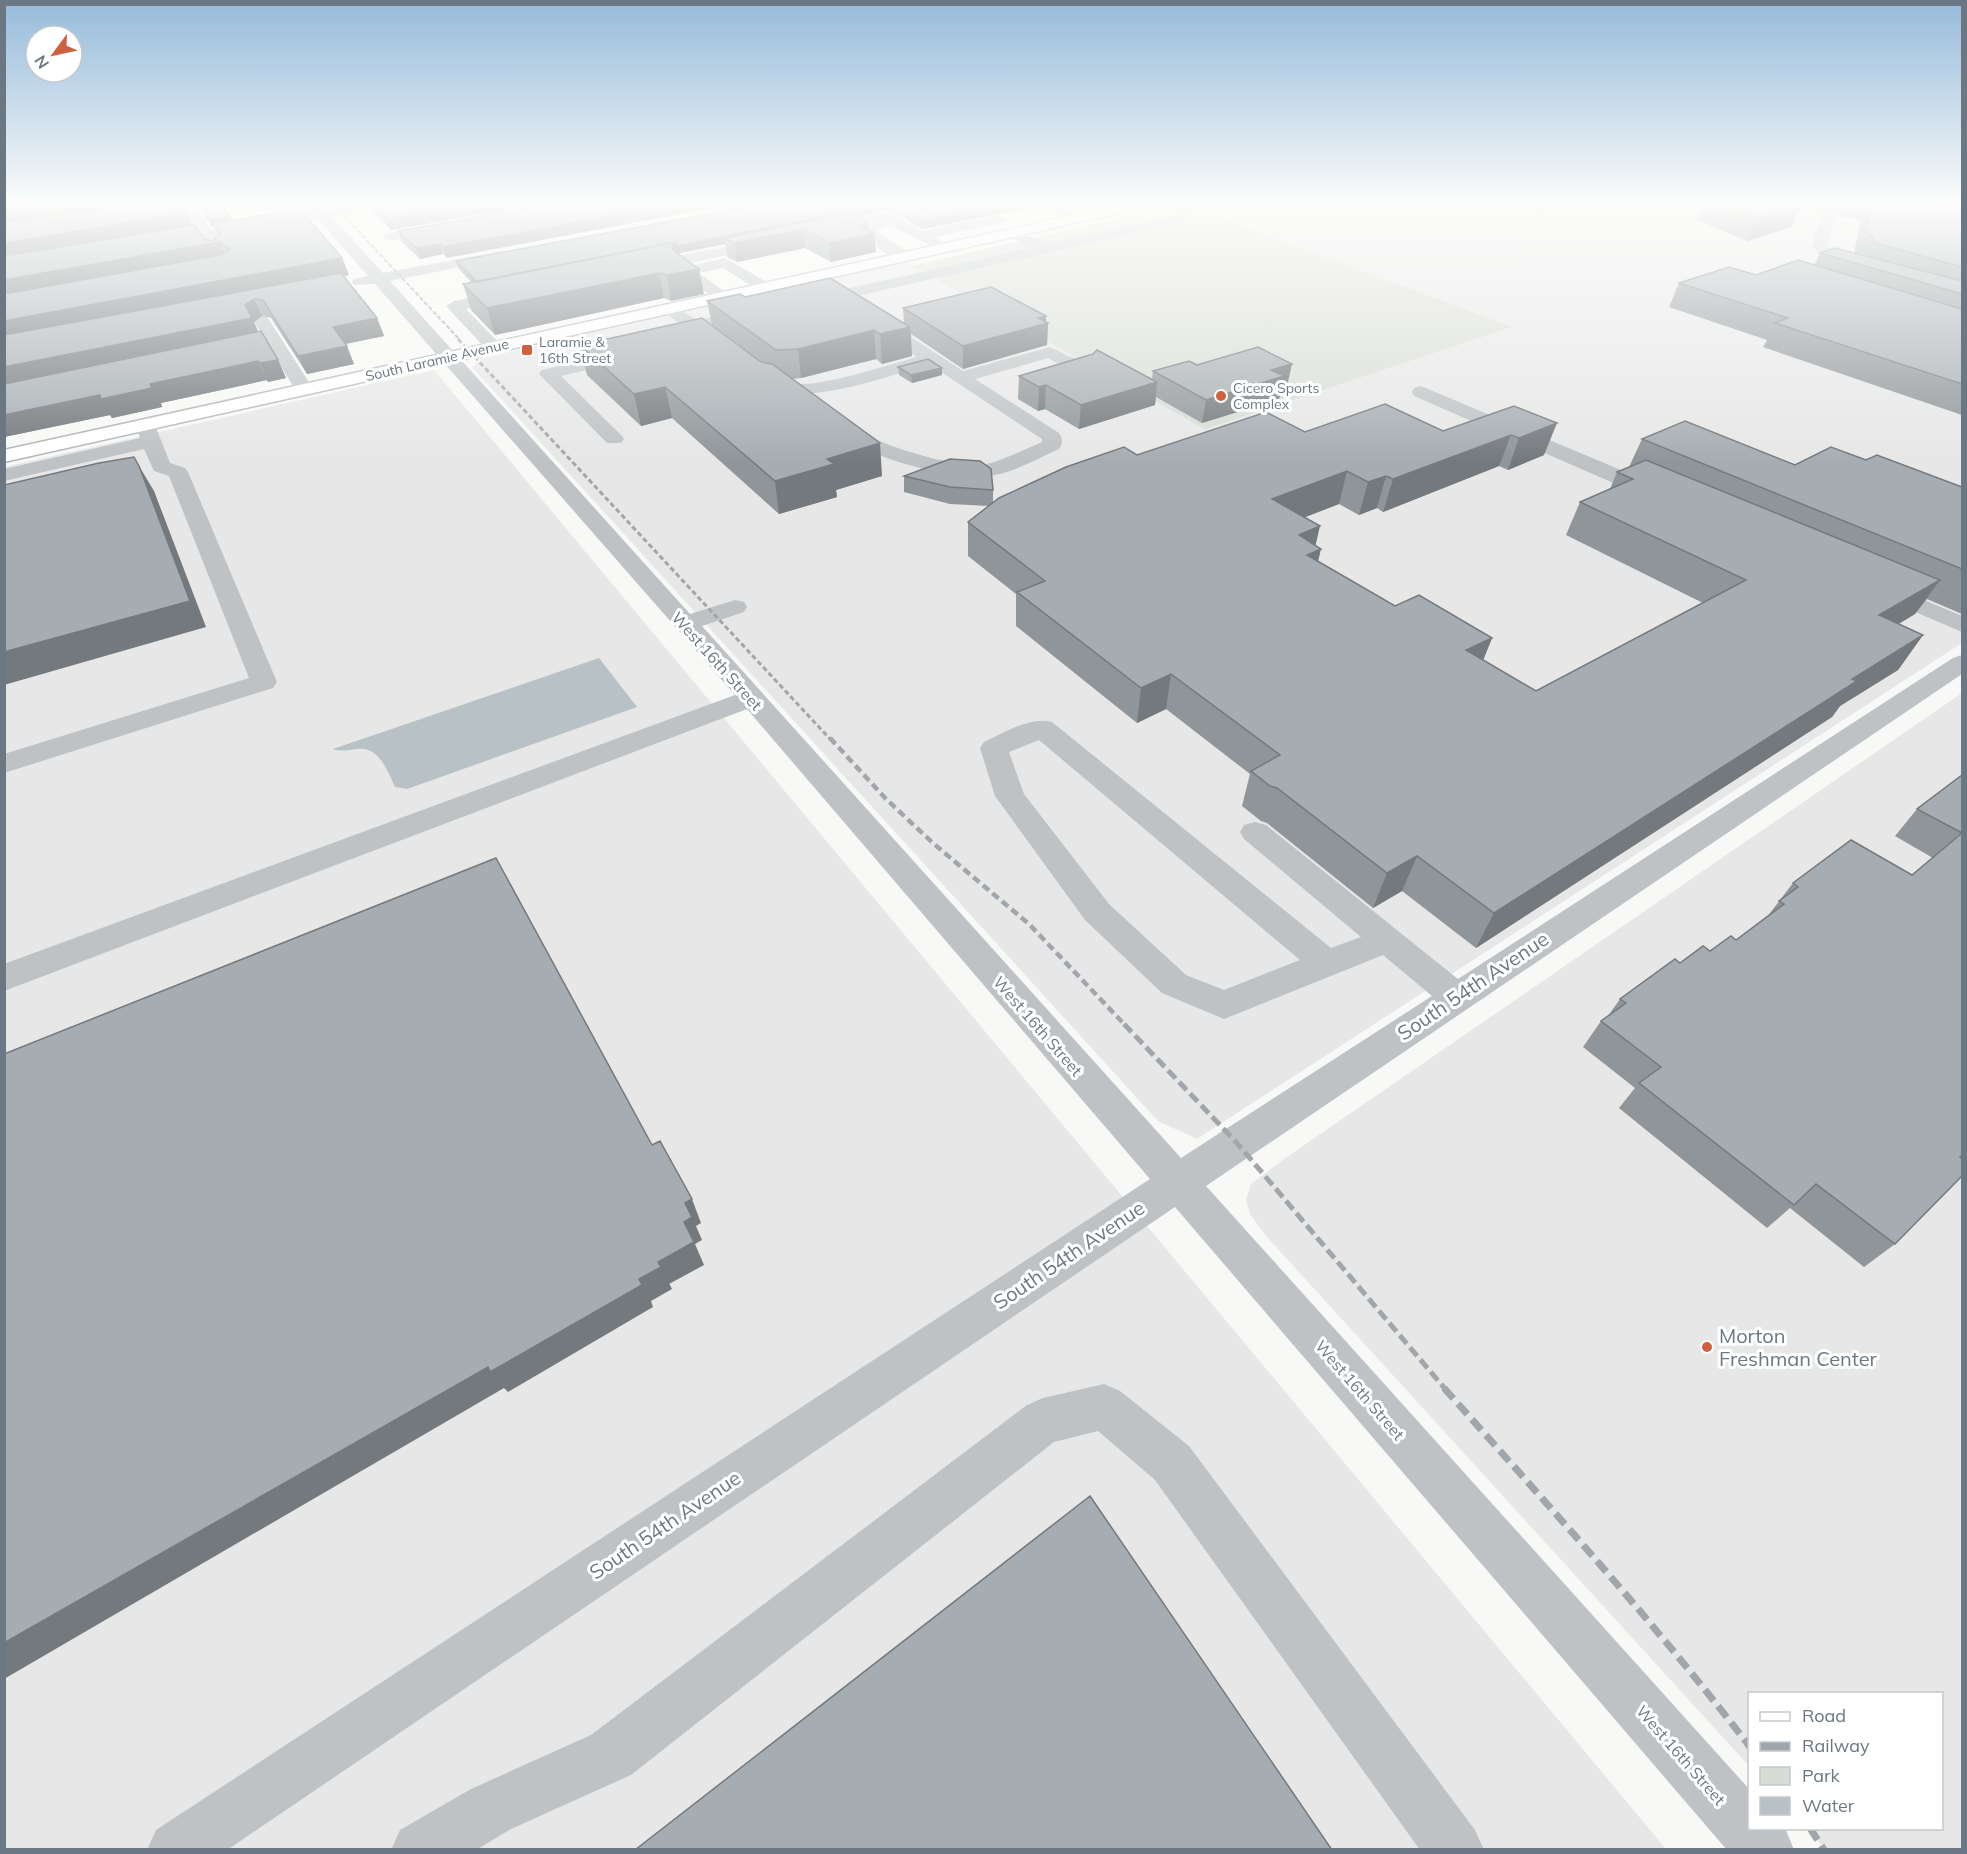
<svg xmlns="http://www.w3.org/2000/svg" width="1967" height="1854" font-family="Mulish,sans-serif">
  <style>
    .built { fill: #e6e7e6 }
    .green { fill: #d8dcd5 }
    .water { fill: #b8c2c6 }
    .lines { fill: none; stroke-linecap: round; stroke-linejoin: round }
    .major-casing { stroke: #b2b6b9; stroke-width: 3 }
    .minor { fill: #bec2c5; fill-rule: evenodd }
    .major { fill: #fff; fill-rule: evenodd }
    .rail-far4 { stroke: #a0a6ab; stroke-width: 2; stroke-dasharray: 4.5 2; stroke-linecap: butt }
    .rail-far3 { stroke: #a0a6ab; stroke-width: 3; stroke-dasharray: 5 3; stroke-linecap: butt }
    .rail-far2 { stroke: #a0a6ab; stroke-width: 4.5; stroke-dasharray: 8 4.5; stroke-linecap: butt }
    .rail-far1 { stroke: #a0a6ab; stroke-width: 5; stroke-dasharray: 11 5; stroke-linecap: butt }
    .rail { stroke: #a0a6ab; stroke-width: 7; stroke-dasharray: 14 7; stroke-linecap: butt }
    .wall { fill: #8f9599 }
    .shaded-wall { fill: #74797d }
    .building { fill: #a6adb2; stroke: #74797d; stroke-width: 1.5 }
    .poi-dot { fill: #ce613f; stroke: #fff; stroke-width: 2 }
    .labels { text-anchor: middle; stroke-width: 6; stroke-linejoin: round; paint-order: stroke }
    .far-poi-label { font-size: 14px; fill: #6b7883; stroke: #fff; text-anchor: start }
    .far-street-label { font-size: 14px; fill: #6b7883; stroke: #fff }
    .street-label { font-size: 16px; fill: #6b7883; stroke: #fff }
    .near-street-label { font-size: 20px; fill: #6b7883; stroke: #fff }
    .near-poi-label { font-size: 20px; fill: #6b7883; stroke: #fff; text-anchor: start }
  </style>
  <rect width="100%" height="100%" fill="#f8f8f6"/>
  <path class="built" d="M1187 202H1962V643L1197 1139 1158 1121 472 367 483 358 905 262 912 266Z
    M434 370 1666 1849H5L4 467Z
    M1962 693V1849H1826L1806 1829 1942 1828V1694H1750L1749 1766 1267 1237 1250 1214 1246 1199 1251 1184 1284 1159Z"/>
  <path class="green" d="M1183 204 1512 327 1205 429 912 266Z"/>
  <path class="water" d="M599 658 637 707 407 789 395 787C387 770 379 746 357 749 349 750 340 752 333 749Z"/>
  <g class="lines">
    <defs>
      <path id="major" d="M1133 202H1159L1152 206 4 462V450Z"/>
    </defs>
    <use href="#major" class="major-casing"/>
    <path class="minor" d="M179 202H193L211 230 313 212 304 202H318L326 210 375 202H407L400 206 332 217 383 273 501 251 506 252 508 255 506 258 390 281 690 614 735 600 744 602 747 607 744 612 702 626 1181 1158 1432 996 1383 955 1224 1019 1162 993 1085 920 995 796 980 748 984 742C1004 733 1030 716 1052 722L1331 948 1361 937 1244 839 1240 832 1244 825 1255 822 1266 825 1458 979 1953 658 1962 655V674L1206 1186 1750 1790V1828H1785L1794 1850H1727L1175 1207 227 1850H147L156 1830 1150 1179 747 709 4 991V964L735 695 375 284 354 285 352 282 354 279 368 276 319 220 216 237 314 390 312 394H298L269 347 224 357 218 356 215 352 218 348 264 338 203 239 156 247 149 243 156 239 198 232ZM1039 740 1300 960 1224 990 1186 975 1109 904 1024 794 1009 752Z
      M755 202H784L777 206 719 217 712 213 714 210Z
      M944 202H971L964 206 899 219 923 231 998 215 1005 219 1003 222 935 237 952 248 945 252 890 226 876 231C887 239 905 248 913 257L911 260C894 265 874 243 861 233L859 230 861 227 821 235 814 231 821 227 874 216 875 212 887 213Z
      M1035 202H1053L1084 219 1077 223 1072 222Z
      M1509 202H1530L1547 210 1540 214 1511 205Z
      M1775 202 1824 205 1825 202H1839L1827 246 1832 250 1873 262 1876 265 1868 270 1822 256 1812 247 1822 213 1782 206Z
      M1183 214 1188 215 1190 218 1188 221 809 307 801 302 809 297 1031 248 1008 236 1006 233 1013 229 1047 244Z
      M444 223 449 224 451 227 449 230 389 241 382 237 389 233Z
      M770 238 777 242 775 245 641 273 633 268 641 263Z
      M725 258 772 285 774 288 766 293 760 291 723 268 699 273 728 294 730 297 722 302 716 300 679 271 682 268Z
      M514 289 520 291 522 294 520 297 466 309 504 348 501 352H489L446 306 454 301Z
      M670 304 697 320 756 308 764 313 762 316 694 331 688 330 664 312 662 309Z
      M873 315 879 316 963 371 1050 347 1091 367 1094 371 1091 375 1061 383 1055 382 1052 378 1055 374 1070 370 1048 358 975 379 1059 433C1063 439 1063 443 1059 449 1039 458 1016 471 995 475 958 482 854 457 832 425L835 421C852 417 860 433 875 439 901 451 963 470 991 463 1008 458 1025 449 1042 442V439L929 364C891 375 780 417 753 378L756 374 762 373C770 374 775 381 783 383 817 390 883 366 917 357L867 324 865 320 867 316Z
      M629 350 635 351 638 355 635 359 561 376 621 435 624 439 621 443H607L539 374 542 370Z
      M1421 386 1666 489 1669 494 1666 499 1658 500 1650 499 1414 396 1412 392 1414 388Z
      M145 419 152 421 155 425 170 463 185 468 188 472 277 682 273 688 4 773V754L249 678 169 476 154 471 144 449 4 481V469L140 438 135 425 138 421Z
      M1879 581 1962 616V632L1871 593 1867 588 1871 583Z
      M1104 1384 1120 1391 1189 1446 1475 1830 1484 1850H1420L1155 1480 1098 1431 1054 1442 631 1775 511 1829 476 1850H391L400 1830 471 1789 591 1735 1027 1405 1043 1398Z"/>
    <use href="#major" class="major"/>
    <path class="rail-far4" d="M331 202 460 340"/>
    <path class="rail-far3" d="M458 339 831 740"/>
    <path class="rail-far2" d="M830 738 886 799 934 844 1029 924 1125 1025"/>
    <path class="rail-far1" d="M1124 1024 1237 1143 1446 1390"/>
    <path class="rail" d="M1444 1388C1549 1506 1654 1622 1750 1747
      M1810 1828 1824 1850"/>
  </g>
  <path class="wall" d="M4 202 187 213 192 226 204 239 212 241 219 236 214 226 212 227 197 202 230 217 231 220 342 258 349 275 344 276 377 318 384 336 345 344 354 364 307 374 271 318 262 316 254 322 258 332 278 360 286 378 268 382 267 380 161 403 162 407 112 418 110 415 4 437Z
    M549 202 391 230 374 213 370 203Z
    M561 202 447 258 443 254 420 259 401 241 398 231Z
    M791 202H932L888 211 875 210 872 214 860 217 868 230 876 252 831 262 805 248 737 262 727 257 725 244 679 253 704 294 671 301 664 298 495 335 471 310 463 284 472 283 459 269 456 261Z
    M1692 202H1802L1791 227 1747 241 1695 219 1701 205Z
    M1841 202H1962V415L1763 347 1767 340 1669 307 1679 283 1756 275 1814 265 1820 253H1854L1861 220 1838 216Z
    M1038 206 923 229 906 220V213Z
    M745 297 904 323 903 308 1046 316V322L1048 323 1047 345 963 369 911 334 912 356 882 364 876 359 801 378 793 379 882 476 836 490 837 497 779 514 672 418 641 426 587 375 580 345 712 325 707 301Z
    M1197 365 1287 386 1282 388 1279 399 1202 423 1156 397 1155 405 1079 429 1045 409 1038 411 1018 399 1019 376 1152 379 1153 371Z
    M898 367 942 368V375L912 383 899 375Z
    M1514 406 1544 455 1508 470 1499 466 1383 512 1377 508 1359 515 1339 504 1304 517 1315 545 1318 561 1395 606 1492 638 1483 660 1536 691 1703 603 1566 535 1580 502 1610 489 1617 472 1629 467 1642 439 1795 465 1866 460 1962 487V614L1927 599 1915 614 1899 624 1923 635 1898 670 1840 706 1832 717 1476 948 1402 891 1373 908 1267 823 1261 821 1242 806 1250 774 1166 709 1137 723 1016 626V594L968 556V522L989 506 950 504 904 492V476L993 490V503L1137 455 1305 432 1443 431Z
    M1962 775 1960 1157 1895 1244 1864 1267 1790 1208 1767 1228 1619 1108 1635 1088 1583 1047 1601 1021 1608 1016 1620 999 1680 963 1710 951 1736 940 1767 917 1793 883 1912 875 1933 858 1895 836 1917 809Z"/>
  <path class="shaded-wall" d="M58 202H164L4 228V210Z
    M490 202H549L391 230 387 220Z
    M688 202H742L447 258 443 247Z
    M895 202H932L888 211 887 204Z
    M1021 202H1038V206L923 229V221Z
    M875 203V210L872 214 732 242 724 238 725 244 483 293 676 242Z
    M1801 205 1791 227 1747 241 1757 219Z
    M187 213 194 229 4 261V243Z
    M230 217 233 223 212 227 209 220Z
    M868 224V235L874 234 876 252 831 262 829 243 860 226Z
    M804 229 805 248 737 262 734 243Z
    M219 242 227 259 4 299V280Z
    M440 244 443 254 420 259 416 248Z
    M342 258 349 275 4 342V321Z
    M699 269 704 294 671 301 667 275Z
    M659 273 664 298 495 335 487 308Z
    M254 299 262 316 254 322 260 336 4 389V367L245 305Z
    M1046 316V324L1048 323 1047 345 963 369V346L1038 318Z
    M377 318 384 336 340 345 333 327Z
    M910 327 912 356 882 364 880 334Z
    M874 330 876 359 801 378 798 349Z
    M347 346 354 364 307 374 298 356Z
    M278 360 286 378 268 382 260 363Z
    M258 361 267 380 161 403 162 407 112 418 110 415 4 437V415Z
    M1292 364 1287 386 1282 388 1279 399 1202 423 1206 400 1271 370Z
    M942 368V375L912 383 911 375Z
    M1157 382 1155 405 1079 429 1081 405Z
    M1046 385 1045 409 1038 411 1039 387Z
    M665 387 672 418 641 426 634 394Z
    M1557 423 1544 455 1508 470 1519 438Z
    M1511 435 1499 466 1383 512 1393 479Z
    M880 443 882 476 836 490 837 497 779 514 775 481 827 459Z
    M139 466 154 491 206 627 4 685V652Z
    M1347 471 1339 504 1265 533 1272 499Z
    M1386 476 1377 508 1359 515 1368 482Z
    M1320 526 1314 552 1321 549 1313 583 1299 535Z
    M1940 580 1915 614 1855 649 1879 615Z
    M1923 635 1898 670 1840 706 1832 717 1476 948 1494 913 1852 679Z
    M1492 638 1478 673 1466 650Z
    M1171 674 1166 709 1137 723 1141 688Z
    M1417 856 1402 891 1373 908 1387 873Z
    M692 1199 701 1223 696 1226 702 1240 695 1244 704 1265 669 1284 658 1262 685 1203Z
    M661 1267 672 1289 651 1301 653 1307 508 1392 504 1388 4 1679V1643Z"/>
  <path class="building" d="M4 202H58L4 210Z
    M140 202H179L187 213 4 243V222Z
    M197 202H221L230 217 209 220Z
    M373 202H490L387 220 370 203Z
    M562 202H688L443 247 440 244 416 248 398 231Z
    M791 202H895L887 204 875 203 872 207 677 246 676 242 477 282 456 261 763 204 767 206Z
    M959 202H1021L923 221 906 213Z
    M1716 202H1802L1801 205 1757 219Z
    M1872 202H1962V267L1872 242 1874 237 1865 232Z
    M300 209 342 258 4 321V294L225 254 230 249 219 242 4 280V256L194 225 204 239 212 241 220 235 212 223Z
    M856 212 868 224 860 226 874 234 829 243 804 229 734 243 724 238Z
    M676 242 672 246 673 250 699 269 667 275 659 273 487 308 463 284Z
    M1835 248 1962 281V294L1820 253Z
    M1798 260 1962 309V384L1775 323 1788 318 1679 283 1729 267 1756 275Z
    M341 273 377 318 333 327 347 346 298 356 263 300 254 299 245 305 252 318 4 367V335Z
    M830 278 910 327 880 334 874 330 798 349 776 350 707 301 740 294 745 297Z
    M991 287 1046 316 1038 318 1048 323 963 346 903 308Z
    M702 318 761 362 772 364 880 443 827 459 834 464 775 481 665 387 634 394 580 345Z
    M261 331 278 360 260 363 258 361 150 384 152 388 101 399 100 395 4 415V384Z
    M1258 347 1292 364 1271 370 1284 376 1206 400 1153 371 1189 361 1197 365Z
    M1097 350 1157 382 1081 405 1046 385 1039 387 1019 376 1093 354Z
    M928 359 942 368 911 375 898 367Z
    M1385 404 1443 431 1514 406 1557 423 1519 438 1511 435 1393 479 1386 476 1368 482 1347 471 1272 499 1320 526 1299 535 1321 549 1307 555 1395 606 1419 595 1492 638 1466 650 1536 691 1746 580 1580 502 1633 479 1617 472 1646 460 1940 580 1879 615 1923 635 1852 679 1857 681 1494 913 1417 856 1387 873 1277 788 1270 786 1251 771 1280 755 1171 674 1141 688 1017 592 1045 581 968 522 999 498 1066 467 1124 447 1137 455 1266 412 1305 432Z
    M1685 421 1795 465 1831 447 1866 460 1877 455 1962 487V569L1642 439Z
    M134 457 139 466 190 601 4 652V485L99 463Z
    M950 459 980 461 991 469 993 490 950 487 904 476Z
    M1962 775V1155L1960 1157 1962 1159V1176L1895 1244 1816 1184 1794 1205 1639 1083 1661 1067 1601 1021 1626 1003 1620 999 1675 959 1680 963 1703 946 1710 951 1731 936 1736 940 1784 904 1779 901 1798 887 1793 883 1851 840 1912 875 1962 833 1917 809Z
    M496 858 652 1145 660 1141 692 1199 685 1203 692 1217 684 1222 694 1242 658 1262 661 1267 639 1279 642 1285 490 1372 488 1367 4 1643V1054Z
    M1090 1496 1332 1850H635Z"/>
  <linearGradient id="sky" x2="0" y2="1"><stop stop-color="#95bada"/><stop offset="0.44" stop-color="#fcfcfb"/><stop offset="1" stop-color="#fcfcfb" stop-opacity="0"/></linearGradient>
  <rect width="1967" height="462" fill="url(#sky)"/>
  <g class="poi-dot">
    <rect x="521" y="344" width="12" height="12" rx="3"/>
    <circle cx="1221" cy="396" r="6"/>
    <circle cx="1707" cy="1347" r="6"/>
  </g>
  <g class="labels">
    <g class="far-poi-label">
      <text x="539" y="347">Laramie &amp;<tspan x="539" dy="16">16th Street</tspan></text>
      <text x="1233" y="393">Cicero Sports<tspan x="1233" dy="16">Complex</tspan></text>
    </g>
    <g class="far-street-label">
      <text transform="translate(437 360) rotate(-13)" y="5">South Laramie Avenue</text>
    </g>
    <g class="street-label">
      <text transform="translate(717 661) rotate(48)" y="6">West 16th Street</text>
      <text transform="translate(1038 1026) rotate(49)" y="6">West 16th Street</text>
      <text transform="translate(1360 1390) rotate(49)" y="6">West 16th Street</text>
      <text transform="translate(1681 1755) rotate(49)" y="6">West 16th Street</text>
    </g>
    <g class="near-street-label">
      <text transform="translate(1473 986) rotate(-34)" y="7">South 54th Avenue</text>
      <text transform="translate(1069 1255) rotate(-34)" y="7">South 54th Avenue</text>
      <text transform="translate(665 1525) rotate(-34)" y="7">South 54th Avenue</text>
    </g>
    <g class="near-poi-label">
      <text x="1719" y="1343">Morton<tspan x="1719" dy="23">Freshman Center</tspan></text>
    </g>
  </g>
  <rect width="1967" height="1854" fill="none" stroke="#6b7883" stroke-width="12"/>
  <rect x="1748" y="1692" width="195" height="138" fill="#ffffff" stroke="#c4c9cd" stroke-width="1.5"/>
  <rect x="1760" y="1712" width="30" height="9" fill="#ffffff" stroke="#c4c9cd" stroke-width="1.5"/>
  <text x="1802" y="1722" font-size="18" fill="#6b7883">Road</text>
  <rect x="1760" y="1742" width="30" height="9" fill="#a0a6ab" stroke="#c4c9cd" stroke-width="1.5"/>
  <text x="1802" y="1752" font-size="18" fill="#6b7883">Railway</text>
  <rect x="1760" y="1767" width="30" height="18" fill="#d8dcd5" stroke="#c4c9cd" stroke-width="1.5"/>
  <text x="1802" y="1782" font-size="18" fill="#6b7883">Park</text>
  <rect x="1760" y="1797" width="30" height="18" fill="#b8c2c6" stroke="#c4c9cd" stroke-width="1.5"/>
  <text x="1802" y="1812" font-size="18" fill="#6b7883">Water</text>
  <g transform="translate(54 54) rotate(237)"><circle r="28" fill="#ffffff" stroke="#c4c9cd" stroke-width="1.5"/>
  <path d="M0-4.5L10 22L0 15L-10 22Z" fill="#ce613f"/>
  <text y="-9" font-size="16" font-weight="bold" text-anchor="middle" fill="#6b7883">N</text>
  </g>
</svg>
